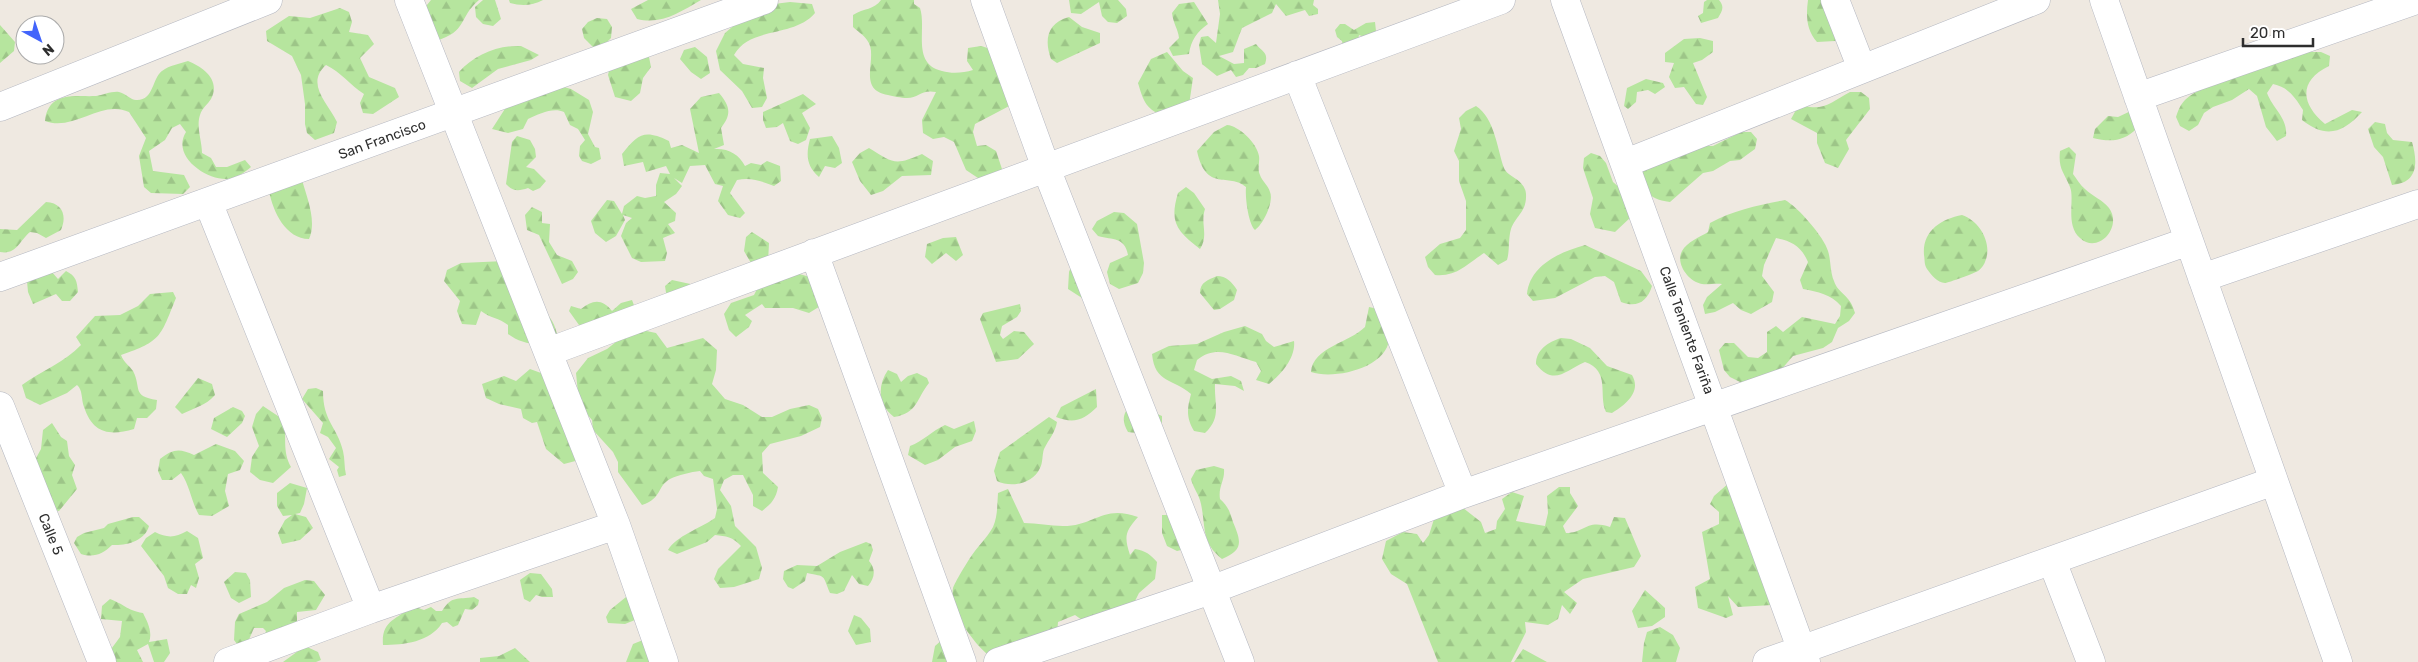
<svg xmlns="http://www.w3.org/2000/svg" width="2418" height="662" font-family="Rubik,sans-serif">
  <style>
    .forest { fill: url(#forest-firs) }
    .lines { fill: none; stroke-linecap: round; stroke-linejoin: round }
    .minor-casing { stroke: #b4b7c1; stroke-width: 29 }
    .minor { stroke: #fff; stroke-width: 28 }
    .labels { text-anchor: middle; stroke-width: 4; stroke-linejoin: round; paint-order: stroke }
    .street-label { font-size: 14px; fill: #2e2e2e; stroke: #fff }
  </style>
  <defs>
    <pattern id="forest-firs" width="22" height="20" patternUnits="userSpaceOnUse" patternTransform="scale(1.25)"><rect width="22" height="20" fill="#b6e59e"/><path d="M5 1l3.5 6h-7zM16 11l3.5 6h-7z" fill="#9dc588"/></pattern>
  </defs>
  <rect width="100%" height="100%" fill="#efe9e1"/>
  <path class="forest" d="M431 0H479C458 18 468 31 436 41L422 11Z
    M483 0H495L501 19 493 26 483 24 476 17 475 7Z
    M509 0H543C532 6 521 6 510 3Z
    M648 0H701C680 12 662 25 637 19L631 9Z
    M881 0H914V4L920 8C927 29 911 64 942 71 952 74 963 73 973 70L967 61 968 48 981 46 994 50 1013 104 975 124 973 132 977 146 986 145 996 151 1004 175 984 182 966 170 954 142 944 137 933 139 923 133 922 120 936 92C921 89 919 98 907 98 901 98 893 96 888 95 855 90 880 56 867 40 864 35 857 31 853 27V15C864 8 874 10 881 0Z
    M1069 0H1118L1126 9 1127 16 1117 23 1108 22 1102 16 1099 2 1081 14 1071 13Z
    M1218 0H1314L1313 5 1318 9V14L1309 16 1305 10 1286 16 1276 4 1272 13 1242 28 1233 52 1219 56 1234 64 1244 63V49L1256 44C1262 52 1269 52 1265 64L1256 68H1249L1243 75 1236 77 1231 70 1217 76 1202 64 1199 45 1201 37 1208 36 1216 43 1220 14Z
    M1707 0H1719C1725 7 1722 11 1718 18L1701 23 1698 16 1703 13 1704 2Z
    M1808 0H1832L1838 33 1835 41 1817 42C1806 30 1806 15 1808 0Z
    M790 2 812 4 815 13C794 38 750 26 734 55L743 64 764 68 763 78 767 98 762 107 752 108 742 91 720 70 716 51 725 33 757 6Z
    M1194 2 1208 24C1197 32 1191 40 1189 54L1173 56 1169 48 1179 38C1178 29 1173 23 1172 13L1179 4Z
    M340 8 349 12 352 22 349 32 368 35 374 44 360 58 369 77 395 88 399 97 373 114 363 113 360 103 364 94C350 85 341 72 326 65 305 84 328 103 337 122L334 133 315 140 307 133 305 124V104L301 75 292 56 267 41 266 31 289 16 310 18Z
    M1069 17 1082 27 1100 33V43L1057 63 1051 59C1044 40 1047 23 1069 17Z
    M597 18 607 19 612 27 611 38 604 45 594 48 584 38 582 29 588 22Z
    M1375 22 1376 31 1370 39 1359 35 1357 47 1344 49 1342 41 1337 37 1335 30 1340 24H1345L1354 30 1366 23Z
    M0 25 15 42 14 51 0 63Z
    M1700 38 1713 41V52L1702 60 1693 63 1707 97 1703 105 1696 104 1684 87 1675 88 1669 77 1674 63 1665 62V53L1684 39Z
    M521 46 539 55 531 60 498 69 472 88 460 81 459 72C474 55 498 45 521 46Z
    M695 47 707 57 710 73 701 79 691 72 680 59 684 50Z
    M648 52 651 67 643 78 640 93 631 101 615 97 608 75 611 62Z
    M1167 52 1183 71 1193 78 1189 105 1167 118C1146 109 1144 103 1138 83L1151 59Z
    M2301 52H2321L2330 56 2329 66C2298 81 2301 104 2325 124L2352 110 2362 112C2343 133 2326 139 2302 120L2303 110C2295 97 2288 87 2273 84L2267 93C2273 109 2288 118 2286 136L2277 141 2266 127 2257 96 2249 89 2232 100 2213 107 2204 113 2198 125 2189 131 2180 126 2176 117C2178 111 2180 105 2185 100 2204 82 2274 62 2301 52Z
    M188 61C203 67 221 80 211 99 208 104 202 108 200 115 196 127 202 141 202 153L211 158 216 167H227L245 160 251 167C244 173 236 178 227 179 206 180 171 156 186 132L180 124 172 128 165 140 149 151 153 171 184 175 190 187 183 194 151 193 144 187 139 156 146 138 129 112C101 99 74 132 45 121 48 91 75 97 96 96 103 95 112 91 119 92 125 93 131 100 136 100 154 101 152 78 162 71 170 65 179 64 188 61Z
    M1646 79 1663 83 1665 87 1655 94 1648 90 1637 92 1636 102 1628 109 1624 106 1627 88Z
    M550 83 571 89 589 100 593 112 588 134 595 147 599 148 601 159 591 164 582 161 579 156 580 146 585 140 578 129 570 125 564 112C553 107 539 114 528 119L523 129 508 133 492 129 512 98Z
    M1850 92H1861L1869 98 1870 109 1846 140 1849 149 1838 168 1825 163 1817 143V133L1791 119 1796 110 1805 106C1824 111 1833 101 1850 92Z
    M719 93C730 106 732 114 721 128L724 145 714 149C728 148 739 154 745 166L751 163 761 165 767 161 780 166 781 181 774 186C761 181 751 177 737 180L730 193 745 213 740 218 728 215 718 201 723 186 715 184 705 165 690 166 682 183 674 178 682 186 676 194 664 202 676 213 675 221 668 224 675 233 663 238 667 253 665 261 641 262 632 258 621 236 626 223 632 218 623 215 625 220 616 236 606 242 595 233 591 221 607 200 614 201 622 214 624 206 637 196 645 198 656 196V185L660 173 670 174 666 166 646 172 643 162 624 166 622 154C638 134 644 129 669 141L671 148 682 145 699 153 690 109 701 97Z
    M803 94 816 104 802 113 810 128 806 140 798 144 790 141 783 123 777 127 766 128 763 120V112Z
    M1476 106C1495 119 1497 148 1504 168 1507 177 1525 179 1526 194 1527 212 1516 215 1511 229 1508 239 1510 250 1507 260L1498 265 1484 253C1467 264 1457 277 1435 275L1428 267 1425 257 1440 244 1460 238 1466 230V201L1459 181V161L1454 151 1461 129 1459 118 1466 111Z
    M2135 109 2137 128C2124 142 2110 142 2093 138L2095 129 2108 116 2118 117Z
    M2375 122 2385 124 2387 133 2393 140 2412 142C2418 163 2418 183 2392 185L2383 157 2374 147 2368 129Z
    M1227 125C1239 126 1257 143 1259 156 1260 162 1257 169 1260 175 1262 181 1268 185 1270 192 1274 201 1264 224 1255 230 1248 223 1245 196 1246 187 1229 172 1206 193 1197 151L1214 132Z
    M1741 132H1751L1757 139 1755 149 1748 154 1740 160 1730 161 1713 171 1703 173 1670 202C1645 199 1645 189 1642 167L1702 146H1713Z
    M517 136 530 140 535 149 536 157 526 167 534 169 546 181 540 188 533 191 528 188C519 191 513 192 506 184L512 142Z
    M832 136 839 148 842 163 835 168 825 166 819 177C806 166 806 154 810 139Z
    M2069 147 2076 154 2073 174C2077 179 2080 185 2085 189 2092 196 2103 200 2109 208 2123 227 2098 255 2080 238 2065 225 2075 199 2070 187 2064 172 2058 169 2060 151Z
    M869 148C893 163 895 166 922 154L933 161 931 175 902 176 883 191 871 195 860 181 852 162 860 153Z
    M1591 153 1600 156 1606 163 1613 182 1620 188 1632 216 1615 232 1595 228 1590 214 1593 198 1583 168 1584 158Z
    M302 180C307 198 317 221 309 239 286 239 273 212 269 191Z
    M1186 187 1194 193 1205 209C1200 224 1209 235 1200 249 1177 231 1169 223 1178 193Z
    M1785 200C1798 207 1824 237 1828 251 1831 260 1830 272 1834 281 1838 294 1850 294 1855 313L1849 321 1838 328 1832 342 1823 348 1793 356 1780 371 1752 382H1740L1730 377 1724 370 1719 350 1725 343H1734L1748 357 1758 358 1767 352V332L1776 326 1783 332 1802 317 1835 324 1840 316 1841 306C1831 294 1818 292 1803 289L1800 280 1808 262C1801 246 1792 241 1776 238L1764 265 1762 276 1774 292 1772 302 1751 314 1741 310 1733 303 1715 312 1705 314 1703 305 1707 297 1722 284C1715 283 1708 285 1702 284 1689 282 1675 264 1682 251 1687 242 1700 237 1708 232L1710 223C1734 210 1759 205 1785 200Z
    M46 202C63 203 67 216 61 230L46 238 37 233 30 232C19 241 17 255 0 252V229L17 230Z
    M532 207 542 212V223L550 224 549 242 557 255 572 261 578 272 573 279 562 284 539 235 527 230 525 215Z
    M1114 212 1124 213 1137 224 1144 263 1143 273 1138 283 1119 289 1110 284 1107 272 1110 263 1128 255C1125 237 1113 240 1098 236L1092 229 1097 221Z
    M1962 215C1980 221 1993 244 1985 262 1984 265 1980 270 1978 271 1975 273 1948 283 1945 283 1937 282 1932 276 1927 269 1924 264 1925 261 1924 255 1922 231 1941 219 1962 215Z
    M752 232 769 243 768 263H751L744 251 746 237Z
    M956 237 963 255 956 261 946 253 932 264 925 257 927 244 943 238Z
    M1585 245 1641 271 1652 286C1647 302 1637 308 1621 302L1614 282 1605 276 1595 277 1555 298 1533 301 1527 294C1530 265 1560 252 1585 245Z
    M505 261 532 279 540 293 537 305C548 313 554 321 557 334L549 343C535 346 520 343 508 334V325C499 318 490 318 481 311L476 325 462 324 457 311 460 301 444 281 447 270 461 263Z
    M1072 265 1092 297 1082 298 1068 289 1069 272Z
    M782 269 817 279 822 305 809 313 793 308H765L762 304 745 315 752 321 749 327 736 337 729 330 724 314 731 303 754 295 762 279Z
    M51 271 58 279 66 271C76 276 77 281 78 292L70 301H62L56 294 33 304 28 292 27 281Z
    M1217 276C1226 276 1232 282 1237 290L1234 300 1220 309 1214 310 1200 293C1200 282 1208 280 1217 276Z
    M672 280 695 285 667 299 665 286Z
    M173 292 176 298C160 337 162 341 121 355 124 363 129 365 133 371 142 388 131 396 157 400L156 409 147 418H137L134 429C110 436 93 434 84 407 81 399 83 390 77 385L67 393 40 405 26 398 22 385C41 371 65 362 81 345L76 337 95 316 120 315 138 306 150 294Z
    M632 300 635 308 584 332 569 311 571 306 581 309C592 300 602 298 612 311L621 303Z
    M1020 304 1021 311 1017 317 1002 326 1000 335 1003 339 1014 331 1024 332 1034 344 1018 359 996 362 980 319 983 313Z
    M1369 307 1378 309C1382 318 1389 330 1389 339 1387 368 1334 380 1311 372 1313 347 1349 343 1365 327Z
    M1245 326 1262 334 1266 341 1274 347 1294 341C1296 357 1282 374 1269 384L1256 380 1261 371 1256 362C1234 356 1217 344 1197 360L1194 370 1212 379 1231 376 1241 381 1244 391 1235 386 1215 384C1214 404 1222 417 1205 433L1194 431C1186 417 1187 409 1191 394 1173 378 1155 384 1152 354L1169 346 1197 344 1224 332Z
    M637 329 656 333 667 348 703 338 717 350 716 370 712 384 725 399 743 405 762 417H772L790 409 809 405 818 409 822 418 820 427 801 436 770 444 762 453 763 473 778 487C776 499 771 504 762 511L753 506V495L743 475H733L724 480 720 490 731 506 735 526 756 547 762 568 759 579 734 587 720 588 714 579 718 569 741 546C733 537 726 536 715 535L707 542 677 554 668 550C676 536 701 528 715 518L717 509 713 479 704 476 700 471C691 472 678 475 670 479 656 487 663 498 642 505L618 472V462L613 452 593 430 592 420 585 412 578 393 576 373 588 358 607 349 621 338Z
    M1561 338 1571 339 1590 348 1607 366 1632 375C1642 392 1625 405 1612 413L1606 412C1598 395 1611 371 1585 362 1566 370 1554 387 1536 364 1536 350 1548 342 1561 338Z
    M530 369 541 373 552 385 583 459 564 464 546 449 537 422 532 423 523 418 521 409 499 404 486 398 482 384 504 376 516 381Z
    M888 370 897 374 901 382 908 376 917 373 927 378 929 383C916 399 918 413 894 417 878 405 877 386 888 370Z
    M198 378 212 384 215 395C205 406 196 407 182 414L175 407Z
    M316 388 323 391C323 422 337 426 343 451 345 459 344 467 346 475L339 477 337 470 339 467 329 459 336 448 328 437 320 433 323 423 302 399 308 389Z
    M1096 389 1097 407C1084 420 1074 424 1056 417L1061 407Z
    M1132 403 1162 416V422C1152 435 1144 434 1128 432 1121 420 1123 413 1132 403Z
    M263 406 284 420C287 437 282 451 291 467L273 483 260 480 250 472 252 457 259 446 252 427 256 414Z
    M233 407 242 411 245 416 242 423 227 437 211 429 214 418Z
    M1049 417 1057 422C1055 433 1049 439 1044 449 1042 455 1043 463 1040 468 1033 484 1011 488 997 481L994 471 1000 452Z
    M974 421 976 431 972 441 955 447 938 460 925 465 908 455 910 446C923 441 932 431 945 425L954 429Z
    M52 423 61 437 67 441 69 456 75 465 72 475 77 489 59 511 42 508 35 460 41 449 43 430Z
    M216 444 235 451 244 461 240 470 228 474 225 491 229 506 212 516 199 515C191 501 190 486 181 473L172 480H162L158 471 160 459C173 449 179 448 194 455Z
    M1214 466 1224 469C1225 481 1218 487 1220 499 1228 506 1230 512 1233 522 1241 541 1244 550 1222 559 1201 542 1206 528 1201 504 1199 494 1193 488 1191 479L1196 470Z
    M290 483 307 488 304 504 300 513 295 514 306 517 313 528 300 540 282 544 278 533 285 520 292 515 283 516 277 506V493Z
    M1729 483 1772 605 1738 607 1728 596 1733 615 1726 618 1698 608 1695 587 1710 579 1702 532 1719 524V512L1710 504 1714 496Z
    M1559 487H1570V493L1578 506 1563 526 1566 533C1585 533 1586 519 1610 527L1614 517 1625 518 1641 556 1634 567 1583 579 1564 592 1577 603 1570 614 1562 605 1558 619 1548 625 1525 622 1526 632 1511 662H1438L1407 584 1391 574 1382 559 1386 541 1403 532 1417 534 1423 543 1429 535 1434 519 1458 504 1481 522 1485 533 1496 529 1497 521 1505 509 1502 499 1512 492 1524 496 1516 521 1545 526 1548 513 1547 496Z
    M1008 489 1024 523C1037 523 1050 526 1063 526 1095 526 1103 504 1138 517 1125 532 1124 536 1130 555L1135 549C1146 551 1150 554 1157 562L1155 579 1139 593 1131 609 1082 620 1075 615 1058 622 1057 635 1011 651 987 654C972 641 949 610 953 588 955 582 966 564 970 558 977 547 987 538 993 527 998 516 997 504 998 493Z
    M1162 515H1171L1189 548 1177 551 1167 546 1162 533Z
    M133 517H139L149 526C145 541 126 546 112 545 103 554 94 558 81 554L74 543 77 537 84 533 104 528 108 524Z
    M187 531 198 538 203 558 195 564 199 578 196 588 191 585 187 594H178L168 588 164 576 141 546 146 538 155 532C167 538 175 538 187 531Z
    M866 542 871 544 873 550 869 561C876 569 875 578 868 586L859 584 852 575 844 591 837 594 830 593C822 574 827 577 807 573L805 581 793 589 788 587 783 579 784 571 797 565 817 566 840 552Z
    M235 572 246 573 250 580 251 597 239 603 231 598 224 582Z
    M530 573 541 574 552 589 553 597H542L536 595 530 602 524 599 520 580Z
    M305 580 314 581 325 595 316 610 297 612V622L263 639 266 631 263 628H254L247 644H237L234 640 235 622 239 614 267 602 284 588Z
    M1645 590 1665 608V617L1652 626 1638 628 1632 611Z
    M474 597 479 600 478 605 472 610 465 609 458 625 453 627 447 622 442 623C430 642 404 645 383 645 381 621 396 620 412 606L424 610 431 607 436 611H442C452 595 457 600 474 597Z
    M626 597 633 603 640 618 625 624 608 623 606 617 610 610Z
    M110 599C124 604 126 610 143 613 147 621 153 632 149 642L167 639 170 653 164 662H154L148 644 137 650 143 662H109L106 656 120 637 122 621 101 619 102 606Z
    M854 615 861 618 870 629 871 642 856 645 848 631Z
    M1660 627 1673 635 1680 648 1676 662H1642L1644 643 1647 632Z
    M648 638 666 662H626L633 644Z
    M943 639 947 662H932L935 646Z
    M305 646 318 652 321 660 316 662H283Z
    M515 648 530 662H480V658L499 656Z
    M1523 649 1547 662H1514Z"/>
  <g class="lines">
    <defs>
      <path id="minor" d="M409 0 616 525 664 662
        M985 0 1046 168 1240 662
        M1565 0 1806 662
        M1835 0 1862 69
        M2104 0 2338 662
        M1297 75 1463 494
        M2138 97 2416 0
        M0 107 268 0
        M1626 163 2036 0
        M208 202 371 609
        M814 253 962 662
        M0 277 764 0
        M2202 278 2418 204
        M548 352 1501 0
        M0 406 102 662
        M2052 561 2091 662
        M228 662 371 609 616 525
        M998 662 1211 590 1463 494 2189 241
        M1767 662 2274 481"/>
    </defs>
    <use href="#minor" class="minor-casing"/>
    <use href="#minor" class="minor"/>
  </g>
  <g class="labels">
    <g class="street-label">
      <text transform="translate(382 139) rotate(-20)" y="5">San Francisco</text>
      <text transform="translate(1687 330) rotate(70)" y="5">Calle Teniente Fariña</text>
      <text transform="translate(51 534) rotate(68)" y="5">Calle 5</text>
    </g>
  </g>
  <g transform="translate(40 40) rotate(140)"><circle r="24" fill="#ffffff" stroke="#ababab"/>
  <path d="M0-4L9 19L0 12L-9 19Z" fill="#4264fb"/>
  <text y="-8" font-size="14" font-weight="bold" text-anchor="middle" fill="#2e2e2e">N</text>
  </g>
  <path d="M2243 38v8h70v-8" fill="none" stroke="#2e2e2e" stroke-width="2.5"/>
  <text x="2250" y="38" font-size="15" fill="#2e2e2e" stroke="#ffffff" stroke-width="4" paint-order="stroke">20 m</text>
</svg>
